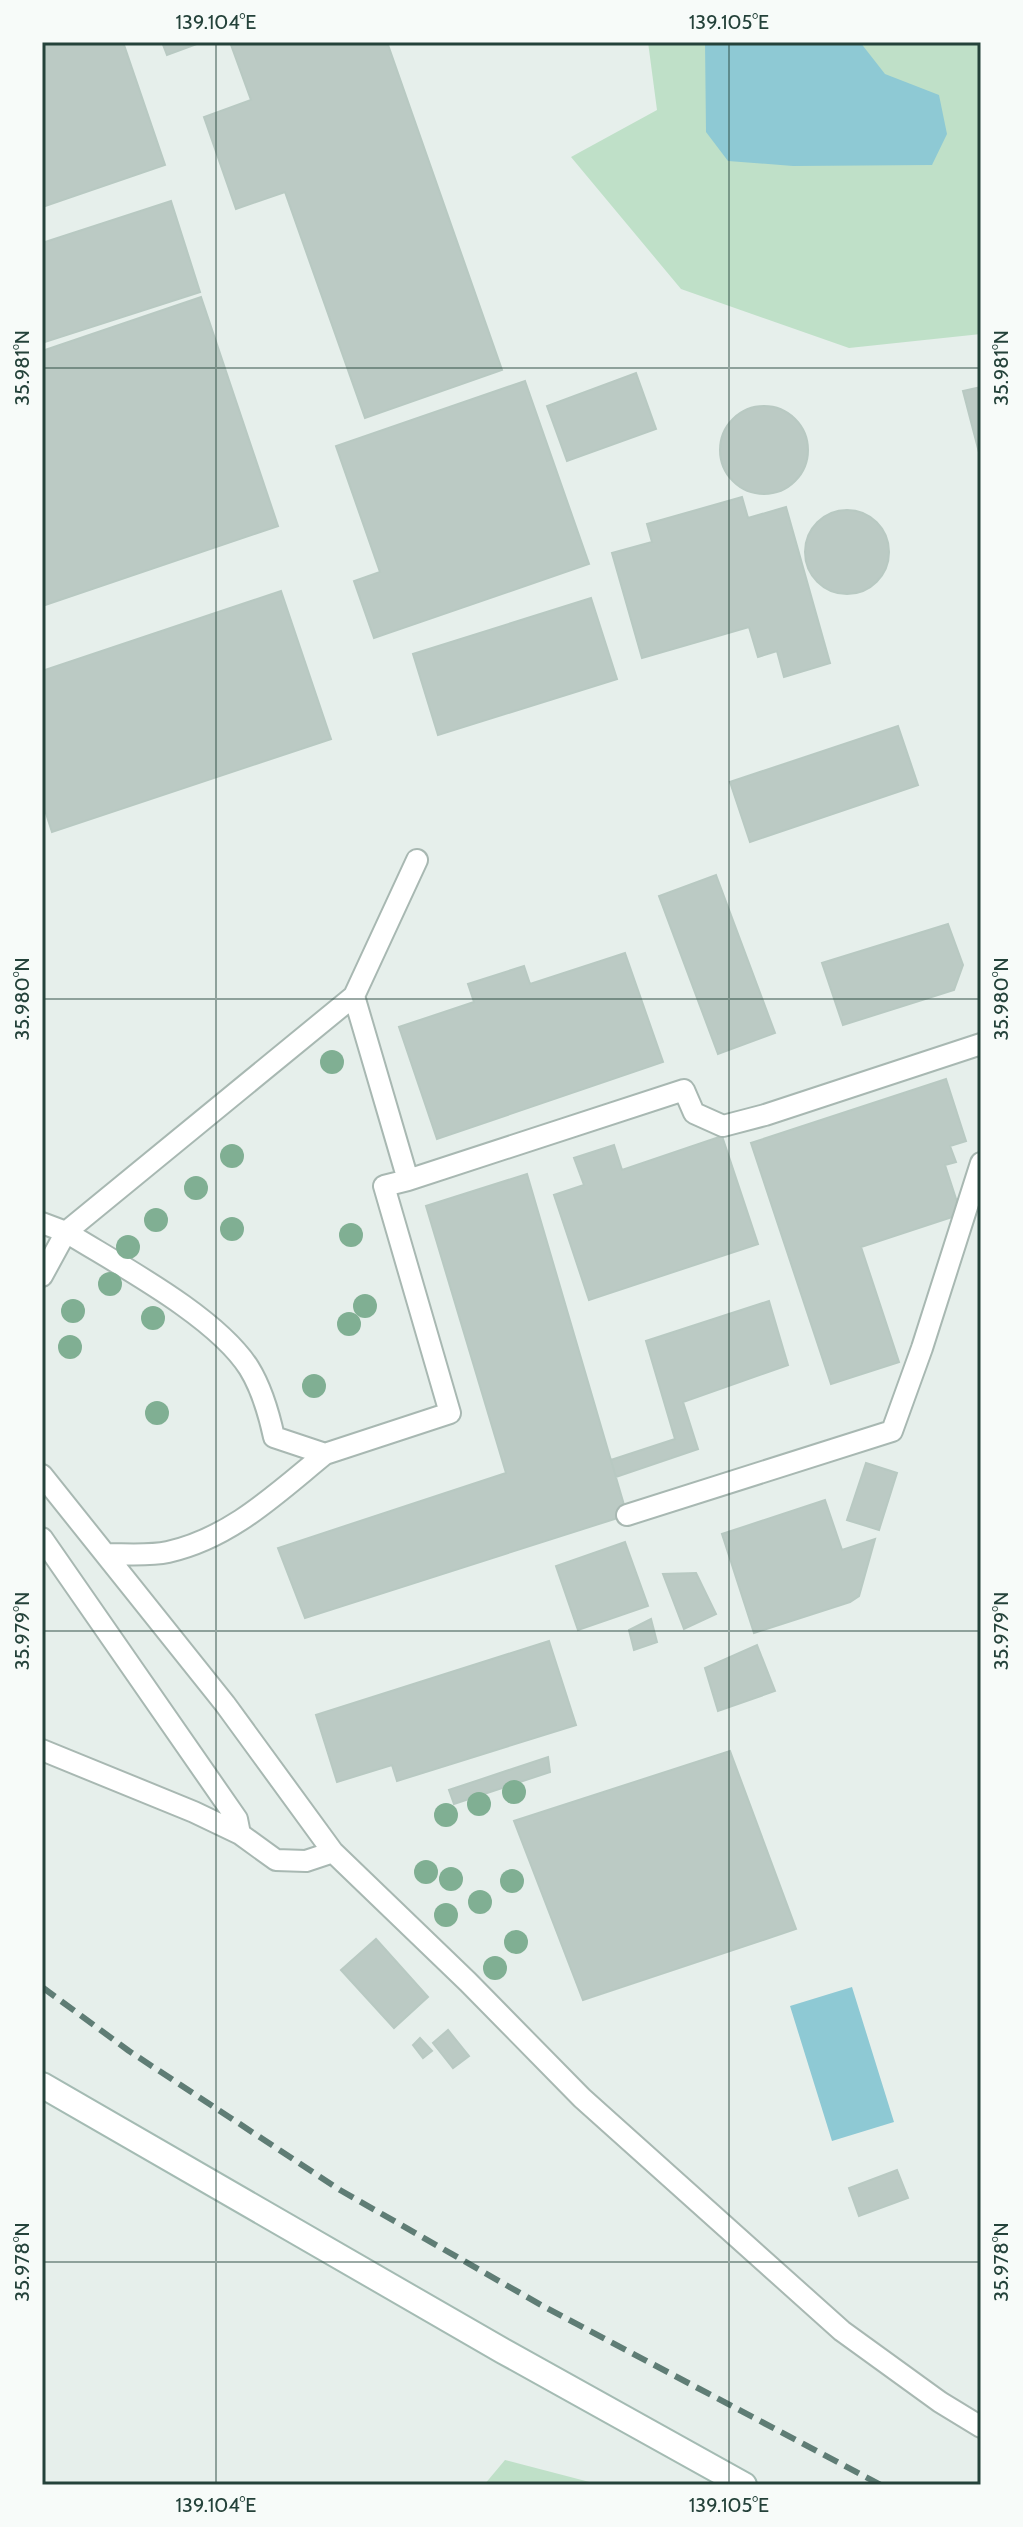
<svg xmlns="http://www.w3.org/2000/svg" width="1023" height="2527" font-family="Cabin,sans-serif">
  <style>
    .green { fill: #bfe0c8 }
    .water { fill: #8ec9d4 }
    .building { fill: #bbcac4; stroke: #b8c9c2; stroke-width: 2 }
    .lines { fill: none; stroke-linecap: round; stroke-linejoin: round }
    .lane-casing { stroke: #a8b8b2; stroke-width: 24 }
    .secondary-casing { stroke: #a4bbb3; stroke-width: 28 }
    .lane { stroke: #fff; stroke-width: 20 }
    .secondary { stroke: #fff; stroke-width: 24 }
    .rail { stroke: #5f7d75; stroke-width: 6; stroke-dasharray: 16 8; stroke-linecap: butt }
    .tree { fill: #80af93 }
    .ticks { fill: none; stroke: #24423a; stroke-width: 2; stroke-opacity: 0.45 }
    .neatline { fill: none; stroke: #24423a; stroke-width: 3 }
    .ticks-label { font-size: 20px; text-anchor: middle; fill: #24423a }
  </style>
  <rect width="100%" height="100%" fill="#e6efeb"/>
  <path class="green" d="M648 42H981V334L849 348 681 289 571 157 657 110Z
    M505 2460 601 2485H484Z"/>
  <path class="water" d="M705 42H860L885 74 939 95 947 134 932 165 793 166 728 161 706 132Z
    M852 1987 894 2122 832 2141 790 2006Z"/>
  <path class="building" d="M42 42H123L165 165 42 207Z
    M162 42H202L167 55Z
    M230 42H387L502 370 365 418 285 192 236 209 204 117 251 100Z
    M171 201 200 292 42 343V243Z
    M201 297 278 526 42 606V351Z
    M636 373 656 429 567 461 547 406Z
    M525 381 589 564 374 638 354 581 380 572 336 446Z
    M981 387V460L963 391Z
    M720 450a44 44 0 1 1 88 0a44 44 0 1 1-88 0Z
    M742 497 748 518 786 507 830 663 784 677 777 651 758 657 749 627 642 658 612 553 652 542 647 524Z
    M805 552a42 42 0 1 1 84 0a42 42 0 1 1-84 0Z
    M281 591 331 739 52 832 42 801V671Z
    M591 598 617 679 438 735 413 654Z
    M898 726 918 785 750 842 730 782Z
    M716 875 775 1033 718 1054 659 896Z
    M948 924 963 965 954 990 843 1025 822 963Z
    M625 953 663 1062 437 1139 399 1027 474 1002 468 984 524 966 530 984Z
    M946 1079 966 1141 950 1146 956 1162 945 1165 961 1214 861 1247 899 1362 831 1384 751 1143Z
    M722 1136 758 1244 589 1300 554 1195 584 1185 574 1158 614 1145 622 1170Z
    M527 1174 627 1515 305 1618 278 1548 506 1473 426 1206Z
    M769 1301 788 1365 683 1402 698 1449 616 1477 611 1460 675 1439 646 1341Z
    M866 1463 897 1473 879 1530 847 1520Z
    M825 1500 842 1550 875 1539 859 1596 850 1602 754 1633 722 1534Z
    M625 1542 648 1606 578 1630 556 1566Z
    M696 1573 716 1614 684 1629 663 1574Z
    M651 1619 657 1642 634 1650 629 1630Z
    M549 1641 576 1725 397 1781 392 1765 337 1782 316 1715Z
    M757 1645 775 1691 718 1711 705 1668Z
    M730 1751 796 1929 583 2000 514 1821Z
    M548 1757 550 1772 454 1804 449 1790Z
    M376 1939 428 1997 394 2028 341 1970Z
    M448 2030 469 2056 453 2068 433 2043Z
    M420 2038 432 2051 423 2058 413 2045Z
    M897 2170 908 2198 859 2216 849 2188Z"/>
  <g class="lines">
    <defs>
      <path id="lane" d="M408 1180 684 1090 694 1113 723 1126 765 1115 981 1044
        M42 1223 66 1232 354 996 417 860
        M42 1276 66 1232C119 1265 216 1316 249 1368 262 1389 269 1414 274 1437L325 1454C277 1493 231 1538 168 1552 149 1556 126 1554 106 1554
        M325 1454 450 1413 384 1186 408 1180 354 996
        M42 1475 225 1704 333 1852 468 1982 582 2098 842 2331 940 2402 981 2427
        M627 1515 892 1431 922 1348 981 1163
        M42 1538 237 1819 240 1834
        M42 1750 194 1812 240 1834 276 1860 306 1861 333 1852"/>
      <path id="secondary" d="M42 2085 503 2351 744 2485"/>
    </defs>
    <use href="#lane" class="lane-casing"/>
    <use href="#secondary" class="secondary-casing"/>
    <use href="#lane" class="lane"/>
    <use href="#secondary" class="secondary"/>
    <path class="rail" d="M42 1987 129 2051 340 2190 541 2305 881 2485"/>
  </g>
  <g class="tree">
    <circle cx="332" cy="1062" r="12"/>
    <circle cx="232" cy="1156" r="12"/>
    <circle cx="196" cy="1188" r="12"/>
    <circle cx="156" cy="1220" r="12"/>
    <circle cx="232" cy="1229" r="12"/>
    <circle cx="351" cy="1235" r="12"/>
    <circle cx="128" cy="1247" r="12"/>
    <circle cx="110" cy="1284" r="12"/>
    <circle cx="365" cy="1306" r="12"/>
    <circle cx="73" cy="1311" r="12"/>
    <circle cx="153" cy="1318" r="12"/>
    <circle cx="349" cy="1324" r="12"/>
    <circle cx="70" cy="1347" r="12"/>
    <circle cx="314" cy="1386" r="12"/>
    <circle cx="157" cy="1413" r="12"/>
    <circle cx="514" cy="1792" r="12"/>
    <circle cx="479" cy="1804" r="12"/>
    <circle cx="446" cy="1815" r="12"/>
    <circle cx="426" cy="1872" r="12"/>
    <circle cx="451" cy="1879" r="12"/>
    <circle cx="512" cy="1881" r="12"/>
    <circle cx="480" cy="1902" r="12"/>
    <circle cx="446" cy="1915" r="12"/>
    <circle cx="516" cy="1942" r="12"/>
    <circle cx="495" cy="1968" r="12"/>
  </g>
  <path class="ticks" d="M216 42V2485M729 42V2485M42 368H981M42 999H981M42 1631H981M42 2262H981"/>
  <rect width="1023" height="2527" fill="none" stroke="#f7fbf9" stroke-width="88"/>
  <rect x="44" y="44" width="935" height="2439" class="neatline"/>
  <g class="ticks-label">
    <text x="216" y="29">139.104°E</text>
    <text x="729" y="29">139.105°E</text>
    <text transform="translate(22 368) rotate(-90)" y="7">35.981°N</text>
    <text transform="translate(1001 368) rotate(-90)" y="7">35.981°N</text>
    <text transform="translate(22 999) rotate(-90)" y="7">35.980°N</text>
    <text transform="translate(1001 999) rotate(-90)" y="7">35.980°N</text>
    <text transform="translate(22 1631) rotate(-90)" y="7">35.979°N</text>
    <text transform="translate(1001 1631) rotate(-90)" y="7">35.979°N</text>
    <text transform="translate(22 2262) rotate(-90)" y="7">35.978°N</text>
    <text transform="translate(1001 2262) rotate(-90)" y="7">35.978°N</text>
    <text x="216" y="2512">139.104°E</text>
    <text x="729" y="2512">139.105°E</text>
  </g>
</svg>
